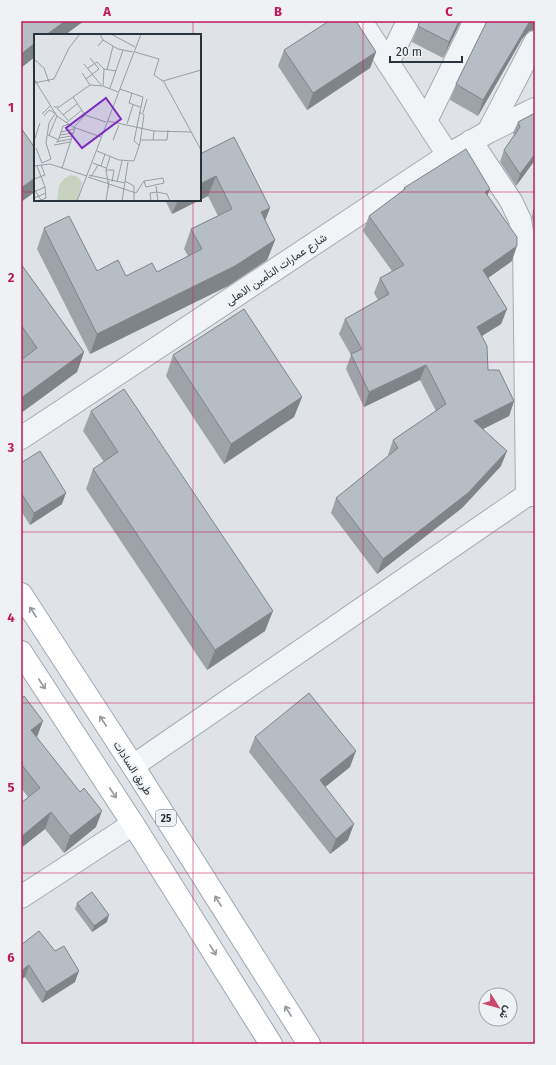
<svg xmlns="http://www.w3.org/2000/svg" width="556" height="1065" font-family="'Fira Sans',Vazirmatn,sans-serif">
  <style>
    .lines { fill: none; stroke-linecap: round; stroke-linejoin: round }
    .minor-casing { stroke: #a4abb2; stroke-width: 24 }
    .major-casing { stroke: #9fa9b3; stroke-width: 24 }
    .minor { stroke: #f1f4f6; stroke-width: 22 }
    .major { stroke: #fff; stroke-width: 22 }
    .wall { fill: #9da3a9 }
    .shaded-wall { fill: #7f8489 }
    .building { fill: #b6bdc4; stroke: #7f8489 }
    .oneway { stroke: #94999e }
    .grid { fill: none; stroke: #c2185b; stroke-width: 1; stroke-opacity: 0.55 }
    .labels { text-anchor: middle; stroke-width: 3.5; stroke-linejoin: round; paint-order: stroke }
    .shield { fill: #eef2f5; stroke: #636c75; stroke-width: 1 }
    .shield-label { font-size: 10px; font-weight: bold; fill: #28333e }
    .street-label { font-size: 11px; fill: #28333e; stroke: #eef2f5 }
    .inset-road { fill: none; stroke: #969da4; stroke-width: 1 }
    .view { fill: #7b2cbf; fill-opacity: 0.15; stroke: #7b2cbf; stroke-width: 2 }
    .inset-edge { fill: none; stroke: #28333e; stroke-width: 2 }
    .neatline { fill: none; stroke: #c2185b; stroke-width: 1.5 }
    .grid-label { font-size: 13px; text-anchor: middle; font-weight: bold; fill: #c2185b }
  </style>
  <rect width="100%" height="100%" fill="#dfe3e8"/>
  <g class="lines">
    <defs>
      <path id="minor" d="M361 21 448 155
        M388 63 408 21
        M426 121 475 21
        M488 132 535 42
        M471 141 511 201 520 220 524 243 527 495
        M21 438 448 155 488 132 535 109
        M133 766 527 495H535
        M21 897 133 824"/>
      <path id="major" d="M21 594 133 766 309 1044
        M21 652 133 824 271 1044"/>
    </defs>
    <use href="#minor" class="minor-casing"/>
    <use href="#major" class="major-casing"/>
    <use href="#minor" class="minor"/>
    <use href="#major" class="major"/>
  </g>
  <path class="wall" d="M420 21H461L443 58 412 42Z
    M535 21V30L529 31 522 39 478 116 450 100 456 84Z
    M284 50 376 52 370 68 307 110 278 66Z
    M535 113V160L516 186 500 162 504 150 514 135 513 133 518 122Z
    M202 153 270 208 265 220 275 240 267 260 228 286 90 354 37 249 44 228 97 271 126 276 157 272 188 256 184 249 191 229 218 216 208 196 172 214 165 200H200Z
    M404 188 487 195 512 261 488 278 507 309 501 324 482 336 488 370 514 401 509 416 483 429 501 466 462 508 377 574 331 513 336 498 388 456V455L393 440 436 411 420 380 364 407 346 369 351 355 339 334 345 319 378 300 374 293 380 278 392 271 363 231 369 216 403 191Z
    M535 204V234L532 217 533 210Z
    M21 264 84 352 77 372 21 413V360L23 358 21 356Z
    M173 355 302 397 294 417 224 464 166 376Z
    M91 411 265 631 207 670 86 489 93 469 104 462 83 431Z
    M21 463 62 504 30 525 21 511Z
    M21 698 37 737 96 827 64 853 45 829 21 848V803L28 797 21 788Z
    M255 737 350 767 325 787 348 840 330 854 249 752Z
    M77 903 107 922 92 932 75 909Z
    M21 945 75 982 42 1003 25 977Z"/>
  <path class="shaded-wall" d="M65 21H84L65 35H46Z
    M459 21H461L443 58 449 42Z
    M530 21H535V30L529 31 522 39 478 116 483 100Z
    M35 43V57L21 68V54Z
    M376 52 370 68 307 110 313 93Z
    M535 154V160L516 186 520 174Z
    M216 176 208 196 172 214 178 200H200V184Z
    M35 178V192L21 202V188Z
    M490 189 484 204 485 192Z
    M270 208 262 228 261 212Z
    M275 240 267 260 228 286 90 354 97 334Z
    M517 246 512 261 478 285 483 270Z
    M507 309 501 324 472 342 477 327Z
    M84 352 77 372 21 413V398Z
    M426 365 420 380 364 407 369 392Z
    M302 397 294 417 224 464 231 444Z
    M514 401 509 416 469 436 474 421Z
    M507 451 501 466 462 508 377 574 383 559Z
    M66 493 62 504 30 525 34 513Z
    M273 611 265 631 207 670 215 650Z
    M43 721 37 737 25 747 31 730Z
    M356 751 350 767 314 796 320 780Z
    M102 811 96 827 64 853 70 836Z
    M51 812 45 829 21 848V838L22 836Z
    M354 824 348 840 330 854 336 839Z
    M109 915 107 922 92 932 94 926Z
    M29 965 25 977 21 980V971Z
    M79 971 75 982 42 1003 46 992Z"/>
  <path class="building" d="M21 21H65L46 35H35V43L21 54Z
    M329 21H356L376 52 313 93 284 50Z
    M420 21H459L449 42 418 26Z
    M487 21H530L483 100 456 84Z
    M535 113V154L520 174 504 150 520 127 518 122Z
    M21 128 35 148V178L21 188Z
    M234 137 270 208 261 212 275 240 235 266 97 334 44 228 69 216 97 271 118 260 126 276 152 263 157 272 202 249 191 229 232 209 216 176 200 184V150L202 153Z
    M466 149 490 189 485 192 517 237V246L483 270 507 309 477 327 487 346 488 370H499L514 401 474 421 507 451 468 493 383 559 336 498 398 448 393 440 446 404 426 365 369 392 351 354 362 349 345 319 389 294 380 278 404 265 369 216 405 189 404 188Z
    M21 264 84 352 21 398V360L37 348 21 325Z
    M244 309 302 397 231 444 173 355Z
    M124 389 273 611 215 650 93 469 118 452 91 411Z
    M40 451 66 493 34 513 21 493V463Z
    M309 693 356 751 320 780 354 824 336 839 255 737Z
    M24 696 43 721 31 730 80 792 84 788 102 811 70 836 51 812 22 836 21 834V803L40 788 22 765 23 764 21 761V698Z
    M92 892 109 915 94 926 77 903Z
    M39 931 55 951 64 946 79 971 46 992 29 965 21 971V945Z"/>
  <defs><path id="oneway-shaft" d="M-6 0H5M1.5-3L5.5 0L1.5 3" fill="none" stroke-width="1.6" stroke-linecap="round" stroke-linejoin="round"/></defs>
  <g class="oneway">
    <use href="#oneway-shaft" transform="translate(33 612) rotate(-123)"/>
    <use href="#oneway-shaft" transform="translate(42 684) rotate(57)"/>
    <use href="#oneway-shaft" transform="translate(103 721) rotate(-123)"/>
    <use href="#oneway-shaft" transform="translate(113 793) rotate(57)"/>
    <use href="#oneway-shaft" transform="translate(218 901) rotate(-122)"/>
    <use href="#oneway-shaft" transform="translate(213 950) rotate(58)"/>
    <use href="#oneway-shaft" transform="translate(288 1011) rotate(-122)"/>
  </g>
  <path class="grid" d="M193 21V35M363 21V1044M21 192H35M200 192H535M193 200V1044M21 362H535M21 532H535M21 703H535M21 873H535"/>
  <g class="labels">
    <rect class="shield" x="156" y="810" width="20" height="16" rx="3"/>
    <g class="shield-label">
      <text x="166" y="822">25</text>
    </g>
    <g class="street-label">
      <text transform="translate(276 269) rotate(-34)" y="4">شارع عمارات التأمين الاهلى</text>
      <text transform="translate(133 768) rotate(57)" y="4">طريق السادات</text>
    </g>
  </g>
  <g transform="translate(34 34)">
    <rect width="167" height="167" fill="#dfe3e8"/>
    <path d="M37 141 44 143 48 149 43 167H23L25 151 31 144Z" fill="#c7d1c0"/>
    <path class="inset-road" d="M77 0 101 13M69 6 84 15 99 18M64 12 69 6 66 0M101 18 125 25 120 41 130 48 167 116M0 25 10 34 15 48M50 30 67 51M54 34 63 28 70 35 82 37M73 36 79 12M48 39 56 51M0 45 23 82 39 93 67 103M52 45 65 35 56 24M129 47 167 36M0 49 20 45 35 14 46 0M69 52 70 35M76 54 89 16M86 55 109 63 100 107 105 111M98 59 95 69 106 73M39 63 51 81 72 88M20 73H25L56 51 69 52 84 58M23 74 34 86M109 79 113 65M8 80 17 71M29 81 43 70M10 82 15 76 21 79M74 87 120 97M32 89 48 76M93 90 99 71M40 93 51 81M27 98 40 95M14 101 25 106M15 101 23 82M26 101 39 99M25 104 38 102M79 106 85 91M107 106H133L134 96M119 106 120 97 157 98M0 107 6 89M24 107 29 92 35 90M22 108 37 105M20 111 36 108M2 114 8 129M63 117 85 126 100 127 106 109 110 81 105 78M8 129 17 125 12 109 15 89 21 80M59 129 72 134M0 132 16 130 53 142M3 132 11 153 12 164 5 167M67 132 71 120M28 134 41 94M72 136H80L78 148M55 141 91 149M54 143 102 159 110 147 129 144 130 149 112 153 110 147M57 143 64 131M0 145 11 141 7 131M91 147 100 152V167M83 148 88 127M122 152 124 167M75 154 72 136 76 123M0 155 7 166M0 158 11 153M0 164 12 159M43 167 107 0M72 167 75 147M88 167 94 128M117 167 116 159 123 158 133 160 136 167"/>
    <path class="view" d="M72 64 87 85 48 114 32 94Z"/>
    <rect width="167" height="167" class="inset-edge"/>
  </g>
  <rect width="556" height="1065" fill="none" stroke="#eef2f5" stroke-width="44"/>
  <g transform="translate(498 1007) rotate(127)"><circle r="19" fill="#eef2f5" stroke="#9fa6ac"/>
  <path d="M0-3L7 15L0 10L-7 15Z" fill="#c8486b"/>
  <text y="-6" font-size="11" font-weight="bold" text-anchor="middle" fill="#28333e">ش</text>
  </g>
  <path d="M390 56v6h72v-6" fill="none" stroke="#28333e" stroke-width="2"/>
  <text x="396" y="56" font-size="12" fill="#28333e" stroke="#eef2f5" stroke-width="3" paint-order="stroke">20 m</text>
  <rect x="22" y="22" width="512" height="1021" class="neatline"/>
  <g class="grid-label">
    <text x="107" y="16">A</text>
    <text x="278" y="16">B</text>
    <text x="449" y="16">C</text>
    <text x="11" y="112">1</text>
    <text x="11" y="282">2</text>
    <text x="11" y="452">3</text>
    <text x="11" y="622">4</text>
    <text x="11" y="792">5</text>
    <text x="11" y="962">6</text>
  </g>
</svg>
